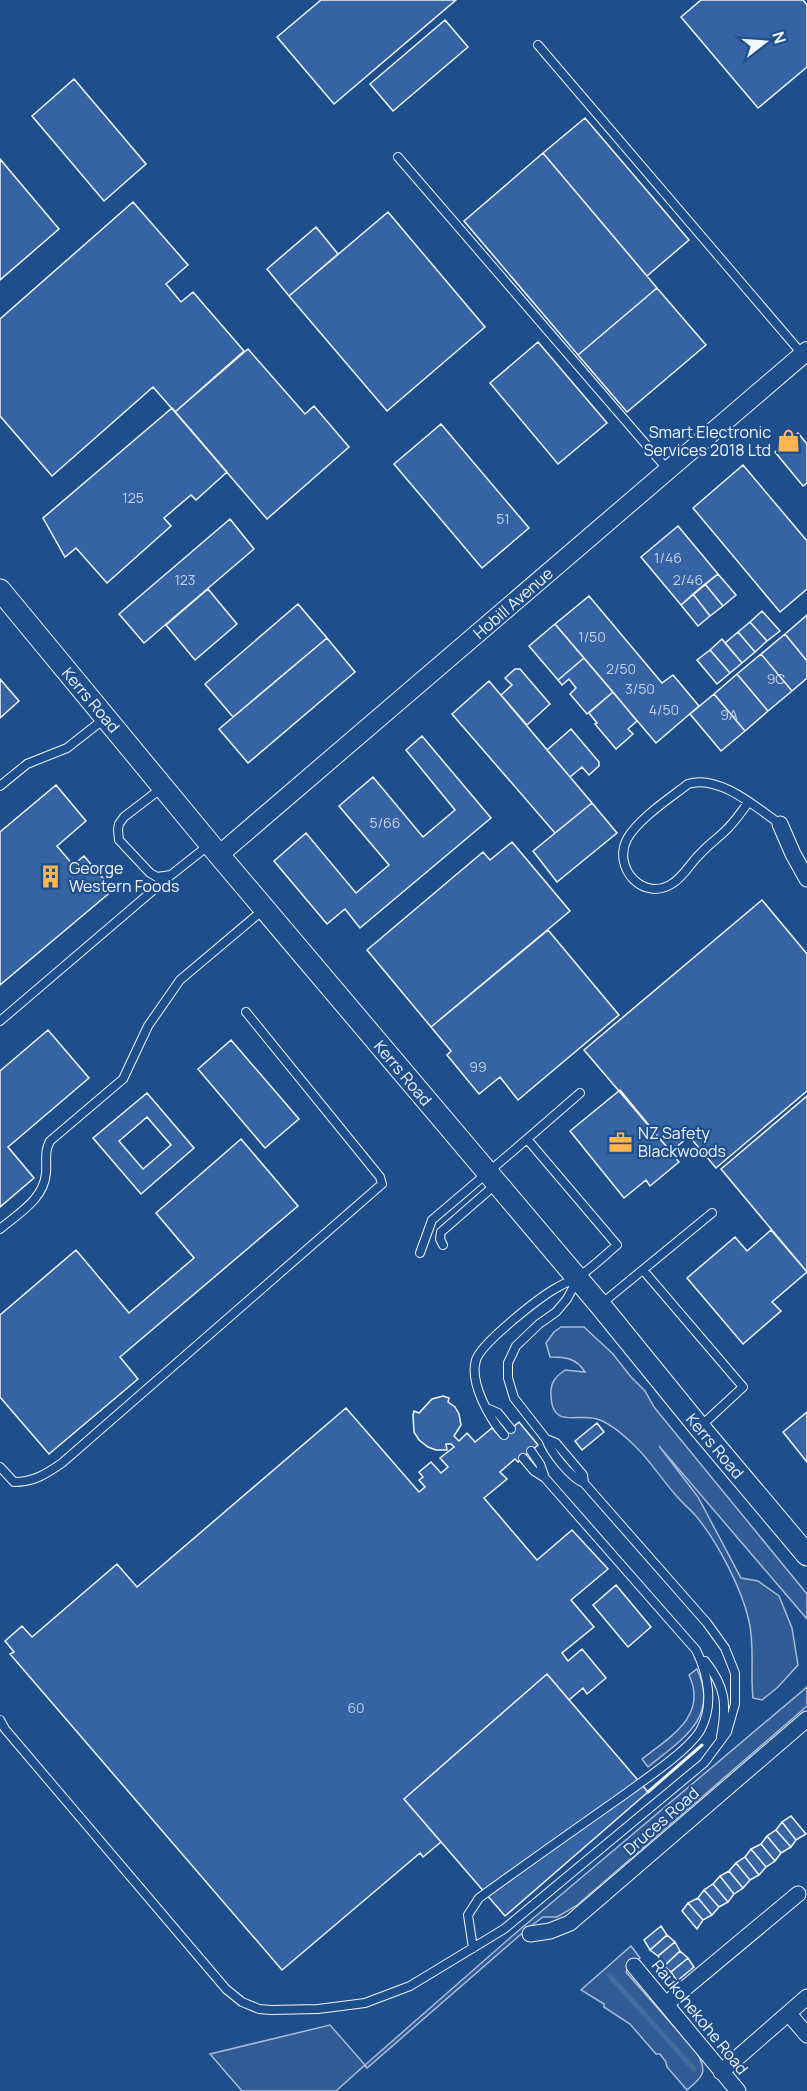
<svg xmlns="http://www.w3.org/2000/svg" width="807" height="2091" font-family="Manrope,sans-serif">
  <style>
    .green { fill: #305b95; stroke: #a8bbd7; stroke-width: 1.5 }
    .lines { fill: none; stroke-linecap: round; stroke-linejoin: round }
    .stream { stroke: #446ba0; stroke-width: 5 }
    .building { fill: #3563a3; stroke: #f2f6ff; stroke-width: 1.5; fill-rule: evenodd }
    .service-casing { stroke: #f2f6ff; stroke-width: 10 }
    .minor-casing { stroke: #f2f6ff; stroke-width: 17 }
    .tertiary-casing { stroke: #f2f6ff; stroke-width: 20 }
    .secondary-casing { stroke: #f2f6ff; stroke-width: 23 }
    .service { stroke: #1f4e8c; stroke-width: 8 }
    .minor { stroke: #1f4e8c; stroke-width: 15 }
    .tertiary { stroke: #1f4e8c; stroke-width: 18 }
    .secondary { stroke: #1f4e8c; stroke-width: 21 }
    .wall { stroke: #f2f6ff; stroke-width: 3 }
    .labels { text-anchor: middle; stroke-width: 4.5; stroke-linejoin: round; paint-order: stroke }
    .number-label { font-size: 14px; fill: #c3d1e8 }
    .poi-label { font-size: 16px; fill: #f2f6ff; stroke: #1f4e8c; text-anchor: start }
    .street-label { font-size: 16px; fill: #f2f6ff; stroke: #1f4e8c }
  </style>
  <rect width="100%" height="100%" fill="#1f4e8c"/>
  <path class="green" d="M561 1327H584L613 1354 631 1377 645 1391 654 1407 807 1594V1619L659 1446 698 1497 741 1578 758 1581 779 1596 792 1628 798 1665 778 1687 762 1700 753 1698C750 1672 755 1647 749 1621 742 1589 717 1541 696 1516 689 1508 680 1501 674 1493 661 1478 650 1461 636 1447 627 1438 612 1425 600 1420 581 1411 552 1431 551 1396 550 1383 555 1377 565 1370L585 1372C576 1358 566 1357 550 1357L546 1343 554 1332Z
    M697 1669C720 1718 681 1740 648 1767L642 1759C670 1737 708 1716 689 1675Z
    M807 1687V1706L576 1906 557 1917H543L527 1929 367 2068 365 2065 336 2091H242L210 2054 330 2025 365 2065 511 1937Z
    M631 1946 640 1958 627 1969 626 1972 697 2053C708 2072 703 2077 687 2090L667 2067 666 2062 660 2054H656L630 2024 604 2007V2004L581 1990Z"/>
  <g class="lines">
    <path class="stream" d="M609 1975 694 2069"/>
  </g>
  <path class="building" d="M321 0H456L334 104 277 37Z
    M701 0H803L807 5V67L758 108 681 17Z
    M445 20 468 47 393 111 370 84Z
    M74 79 146 164 104 201 32 116Z
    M585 118 689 240 647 276 543 153Z
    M543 153 657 288 578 355 464 221Z
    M0 159 59 229 0 280Z
    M133 202 188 265 166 284 181 302 193 292 244 351 175 412 153 387 52 476 0 416V319Z
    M388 212 485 327 387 411 289 296Z
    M316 227 338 254 289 296 267 269Z
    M657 288 706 345 627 412 578 355Z
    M538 342 607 423 558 464 490 383Z
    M248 349 305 414 314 406 349 447 267 519 175 412Z
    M172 408 227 472 196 500 191 495 164 518 171 526 107 583 76 548 65 557 43 518Z
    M441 424 529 528 482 568 394 464Z
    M798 433 807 444V483L803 486 775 452Z
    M743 465 807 541V589L780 612 693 508Z
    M230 519 254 549 144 643 119 614Z
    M678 526 718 574 681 605 641 557Z
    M718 574 736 595 723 606 705 584Z
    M705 584 723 606 710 616 693 594Z
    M208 589 237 624 195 660 166 625Z
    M693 594 710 616 698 626 681 605Z
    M589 596 662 683 673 675 699 706 656 743 555 624Z
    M298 604 327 638 233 717 205 684Z
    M762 611 780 631 767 641 750 622Z
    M807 615V661L785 634Z
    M750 622 767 641 755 652 738 632Z
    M555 624 584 658 558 680 529 646Z
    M738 632 755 652 742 663 725 643Z
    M785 634 807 661V678L792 691 761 654Z
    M327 638 355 672 248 763 219 729Z
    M722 639 742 663 730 673 710 650Z
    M710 650 730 673 717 684 697 660Z
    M761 654 792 691 768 711 737 674Z
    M584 658 613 692 587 714 570 694 576 688 569 679 562 685 558 680Z
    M515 669H520L550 704 527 725 501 695 512 685 505 678Z
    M737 674 768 711 745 731 714 694Z
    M0 679 19 701 0 718Z
    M489 681 592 803 555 833 452 714Z
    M613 692 637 721 628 729 633 734 616 749 595 724 597 723 589 713Z
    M714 694 745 731 721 751 690 714Z
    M571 729 599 762V766L589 775 582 767 570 777 547 750Z
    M422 736 491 818 360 928 345 909 327 924 274 861 306 833 356 893 389 865 339 806 373 777 423 837 455 810 406 750Z
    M56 785 86 821 57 846 73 865 84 856 113 890 0 985V832Z
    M592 803 617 833 557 882 533 851Z
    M512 842 570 911 431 1027 367 950 483 852 490 860Z
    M762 900 807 954V1091L716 1168 689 1136 671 1152 584 1050Z
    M548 930 619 1015 518 1100 500 1077 479 1094 447 1055 451 1051 431 1027Z
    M48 1030 89 1078 8 1147 34 1178 0 1207V1071Z
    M231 1040 299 1119 265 1148 198 1069Z
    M620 1090 679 1162 650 1186 646 1180 624 1198 570 1131Z
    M147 1093 194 1148 141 1194 93 1138ZM147 1117 171 1145 143 1169 119 1141Z
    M807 1096V1272L721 1169Z
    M241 1139 298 1206 120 1357 138 1379 49 1454 0 1397V1315L76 1250 129 1313 194 1258 156 1213Z
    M771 1230 807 1272 772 1302 781 1311 743 1344 687 1278 735 1237 747 1251Z
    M443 1396 449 1398 448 1402 455 1407 459 1414 461 1425 454 1436 459 1441 467 1433 475 1442 492 1428 501 1438 519 1422 538 1445 518 1462 515 1459 500 1472 507 1479 484 1498 537 1560 572 1530 608 1569 571 1600 594 1627 562 1653 568 1661 582 1649 606 1678 587 1694 583 1688 569 1700 547 1674 404 1799 441 1842 423 1857 420 1853 282 1970 10 1654 14 1652 5 1641 22 1626 32 1637 117 1564 137 1587 346 1408 419 1492 425 1487 419 1480 423 1477 419 1472 431 1462 441 1473 448 1467 440 1458 454 1447 451 1444H446L447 1450H436L428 1447 419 1440 414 1432 413 1415 414 1411 419 1413 432 1399Z
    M807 1412V1462L783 1432Z
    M597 1423 604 1432 582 1450 575 1441Z
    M616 1585 651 1627 628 1647 593 1605Z
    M547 1674 648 1792 505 1916 404 1799Z
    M791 1816 806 1834 796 1840 782 1822Z
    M782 1822 796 1840 791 1847 776 1830Z
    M776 1830 791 1847 781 1853 767 1836Z
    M767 1836 781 1853 775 1861 761 1844Z
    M761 1844 775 1861 766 1867 751 1849Z
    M751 1849 766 1867 759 1875 745 1857Z
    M745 1857 759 1875 750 1880 736 1863Z
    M736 1863 750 1880 743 1888 729 1871Z
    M729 1871 743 1888 734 1894 720 1876Z
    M720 1876 734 1894 728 1902 713 1884Z
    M713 1884 728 1902 719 1907 704 1890Z
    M704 1890 719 1907 712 1915 698 1898Z
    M698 1898 712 1915 703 1920 688 1903Z
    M688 1903 703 1920 697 1929 682 1911Z
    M661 1926 667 1935 650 1950 644 1940Z
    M667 1935 675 1942 658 1956 650 1950Z
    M675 1942 680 1951 664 1966 658 1956Z
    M680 1951 688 1958 671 1972 664 1966Z
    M688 1958 694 1967 677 1981 671 1972Z"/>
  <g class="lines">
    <defs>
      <path id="service" d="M538 45 803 355
        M398 157 668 470
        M0 786 27 764 67 748 104 719
        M163 787 124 817 119 824 118 830 119 840 150 873 157 877 171 875 209 845
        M748 803C741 812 734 823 725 831 717 839 708 845 701 853 691 862 684 876 673 883 644 903 612 868 627 839 638 819 670 798 688 784 719 774 757 808 780 824
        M0 1021 171 875
        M527 1139 580 1093
        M0 1229C19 1213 44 1199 46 1173 47 1161 44 1152 50 1141L123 1079 148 1026 180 980 263 910
        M443 1245 440 1239 441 1232 495 1185
        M420 1253 432 1220 527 1139 617 1245C605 1255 592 1268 578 1277 572 1281 564 1283 558 1287 541 1296 481 1343 476 1360 469 1383 490 1419 504 1435
        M643 1270 743 1387 701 1426
        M600 1305 712 1213
        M489 1409 498 1413 511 1429
        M546 1439C551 1453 571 1478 584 1483
        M531 1451 540 1464 545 1478
        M0 1467 14 1482C34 1482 46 1474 62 1463L382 1184 380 1177 246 1012
        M705 1661C726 1687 727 1705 721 1737
        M0 1720 5 1729 226 1989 242 2002 259 2009 271 2010 318 2009 365 2003 410 1986 504 1929 704 1763 727 1732 735 1704V1673L725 1648 707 1623 584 1483 583 1475 556 1443 546 1439 514 1398 508 1378V1363L516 1346 539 1324 556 1312 567 1299 577 1280
        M473 1948 468 1915 479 1898C526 1864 574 1830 621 1797 641 1782 690 1750 701 1729 714 1704 708 1674 696 1650L545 1478 534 1471 523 1458"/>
      <path id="minor" d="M780 824 793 854 807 879
        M530 1934 550 1931 570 1923 807 1719
        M634 1966 738 2091
        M666 2004 798 1894
        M789 2014 807 2035
        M721 2072 807 1997"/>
      <path id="tertiary" d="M219 855 807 351"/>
      <path id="secondary" d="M0 590 219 855 600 1305 700 1428 807 1555"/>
    </defs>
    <use href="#service" class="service-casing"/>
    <use href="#minor" class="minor-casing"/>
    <use href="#tertiary" class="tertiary-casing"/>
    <use href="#secondary" class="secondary-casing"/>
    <use href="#service" class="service"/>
    <use href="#minor" class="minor"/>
    <use href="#tertiary" class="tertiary"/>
    <use href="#secondary" class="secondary"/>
    <path class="wall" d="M648 1792 702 1745"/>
  </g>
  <defs>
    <symbol id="shop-bare" viewBox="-9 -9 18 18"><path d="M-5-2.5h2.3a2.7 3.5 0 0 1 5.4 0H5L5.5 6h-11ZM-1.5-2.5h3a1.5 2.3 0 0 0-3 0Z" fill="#ffb74d" stroke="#1f4e8c" stroke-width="2.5" paint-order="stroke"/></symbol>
    <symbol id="building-bare" viewBox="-9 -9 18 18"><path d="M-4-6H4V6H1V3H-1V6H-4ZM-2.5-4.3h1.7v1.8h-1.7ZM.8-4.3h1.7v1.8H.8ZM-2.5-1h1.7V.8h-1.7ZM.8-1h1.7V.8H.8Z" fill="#ffb74d" stroke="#1f4e8c" stroke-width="2.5" paint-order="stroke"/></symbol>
    <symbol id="office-bare" viewBox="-9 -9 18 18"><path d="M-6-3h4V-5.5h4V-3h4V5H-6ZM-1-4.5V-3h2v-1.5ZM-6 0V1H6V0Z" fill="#ffb74d" stroke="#1f4e8c" stroke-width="2.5" paint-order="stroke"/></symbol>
  </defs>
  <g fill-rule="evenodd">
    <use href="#shop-bare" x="772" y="424" width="33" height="33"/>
    <use href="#building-bare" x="34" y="860" width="33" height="33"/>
    <use href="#office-bare" x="604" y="1126" width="33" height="33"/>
  </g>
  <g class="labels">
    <g class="number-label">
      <text x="133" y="503">125</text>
      <text x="503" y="524">51</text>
      <text x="668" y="563">1/46</text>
      <text x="185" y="585">123</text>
      <text x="688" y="585">2/46</text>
      <text x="592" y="642">1/50</text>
      <text x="621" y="674">2/50</text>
      <text x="776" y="684">9C</text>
      <text x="640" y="694">3/50</text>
      <text x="664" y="715">4/50</text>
      <text x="729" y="720">9A</text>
      <text x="385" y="828">5/66</text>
      <text x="478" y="1072">99</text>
      <text x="356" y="1713">60</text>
    </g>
    <g class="poi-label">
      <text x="771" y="438" text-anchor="end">Smart Electronic<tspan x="771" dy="18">Services 2018 Ltd</tspan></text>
      <text x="69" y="874">George<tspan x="69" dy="18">Western Foods</tspan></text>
      <text x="638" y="1139">NZ Safety<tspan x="638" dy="18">Blackwoods</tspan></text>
    </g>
    <g class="street-label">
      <text transform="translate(513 603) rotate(-41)" y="6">Hobill Avenue</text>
      <text transform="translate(91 700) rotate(50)" y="6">Kerrs Road</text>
      <text transform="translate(403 1073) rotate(50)" y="6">Kerrs Road</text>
      <text transform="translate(715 1446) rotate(50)" y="6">Kerrs Road</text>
      <text transform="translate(661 1821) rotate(-41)" y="6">Druces Road</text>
      <text transform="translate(700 2017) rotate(51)" y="6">Raukohekohe Road</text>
    </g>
  </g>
  <g transform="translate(765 42) rotate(73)" stroke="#1f4e8c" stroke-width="4.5" paint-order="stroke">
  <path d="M0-4.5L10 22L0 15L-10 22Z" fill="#f2f6ff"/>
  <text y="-9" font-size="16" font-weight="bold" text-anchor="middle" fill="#f2f6ff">N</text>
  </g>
</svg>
